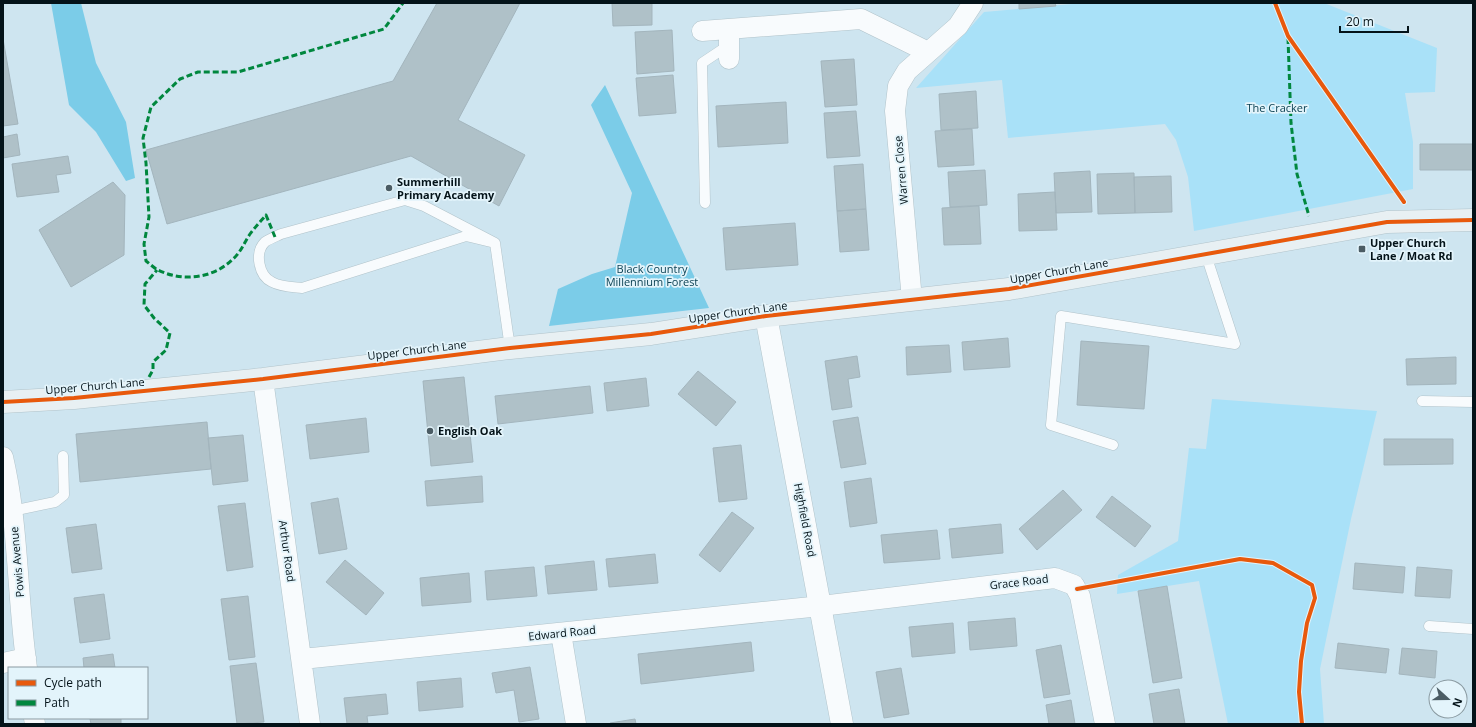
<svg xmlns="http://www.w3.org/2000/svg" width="1476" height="727" font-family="'Open Sans',sans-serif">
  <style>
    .green { fill: #a9e1f8 }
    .forest { fill: #7bcce8 }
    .building { fill: #afc1c8; stroke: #a3b5bd }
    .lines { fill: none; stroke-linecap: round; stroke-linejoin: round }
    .service-casing { stroke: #b1c3ca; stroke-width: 11 }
    .minor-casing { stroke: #b1c3ca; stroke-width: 21 }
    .tertiary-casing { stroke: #b1c3ca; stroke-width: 23 }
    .secondary-casing { stroke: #b1c3ca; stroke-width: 23 }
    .service { stroke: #f8fbfd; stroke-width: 10 }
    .minor { stroke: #f8fbfd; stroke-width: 20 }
    .tertiary { stroke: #f8fbfd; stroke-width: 22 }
    .secondary { stroke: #e8f0f3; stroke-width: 22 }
    .quiet { stroke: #00873e; stroke-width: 3; stroke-dasharray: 6 3; stroke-linecap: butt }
    .cycleway-casing { stroke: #e3f4fb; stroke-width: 6 }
    .cycleway { stroke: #e8590c; stroke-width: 4 }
    .poi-dot { fill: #4b5c64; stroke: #e3f4fb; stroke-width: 1.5 }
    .labels { text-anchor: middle; stroke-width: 3.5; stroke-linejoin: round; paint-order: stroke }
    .park-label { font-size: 11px; fill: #0d4355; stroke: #e3f4fb }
    .street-label { font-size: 11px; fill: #041319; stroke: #e3f4fb }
    .poi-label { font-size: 11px; font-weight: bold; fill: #041319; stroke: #e3f4fb; text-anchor: start }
  </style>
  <rect width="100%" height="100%" fill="#cee5f0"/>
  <path class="green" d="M1083 3H1324L1437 48 1435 92 1405 93 1413 142V189L1194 231 1188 177 1176 140 1165 124 1008 138 1002 80 916 88 984 12Z
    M1212 399 1377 411 1351 519 1320 669 1324 724H1228L1199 581 1117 594 1118 575 1178 541 1189 448 1206 449Z"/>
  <path class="forest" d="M51 3H81L96 63 126 122 135 178 126 181 96 132 69 105Z
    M605 85 709 308 549 326 558 289 592 274 615 267 632 193 591 105Z"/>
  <path class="building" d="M437 3H520L458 120 525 155 499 206 411 156 167 224 146 150 393 81Z
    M612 3H652V25L613 26Z
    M1019 3H1055L1056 6 1019 9Z
    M672 30 674 71 637 74 635 32Z
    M3 39 18 124 3 126Z
    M854 59 857 105 825 107 821 61Z
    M673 75 676 113 639 116 636 78Z
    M976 91 978 128 941 130 939 94Z
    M786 102 788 143 718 147 716 106Z
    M856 111 860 156 827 158 824 113Z
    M972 129 974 165 938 167 935 131Z
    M17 134 20 155 3 158V137Z
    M1420 144H1473V170H1420Z
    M68 156 71 173 56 175 59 192 17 197 12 164Z
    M863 164 866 209 837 211 834 166Z
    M985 170 987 205 950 207 948 172Z
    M1090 171 1092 212 1056 213 1054 173Z
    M1134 173 1135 213 1098 214 1097 174Z
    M1171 176 1172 212 1135 213 1134 177Z
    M113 182 125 195 124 255 71 287 39 230Z
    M1055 192 1057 230 1019 231 1018 194Z
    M979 206 981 244 944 245 942 208Z
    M866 209 869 250 840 252 837 211Z
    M795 223 798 265 726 270 723 228Z
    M1008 338 1010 367 964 370 962 342Z
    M1081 341 1149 346 1144 409 1077 405Z
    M949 345 951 372 907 375 906 347Z
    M857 356 860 377 848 379 852 407 832 410 825 361Z
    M1456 357V384L1407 385 1406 359Z
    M698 371 736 402 716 426 678 394Z
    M464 377 473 462 431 466 423 381Z
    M646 378 649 406 607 411 604 383Z
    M590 386 593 413 498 424 495 396Z
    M858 417 866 464 841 468 833 421Z
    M366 418 369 452 310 459 306 425Z
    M207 422 211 469 80 482 76 434Z
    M243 435 248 481 213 485 208 438Z
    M1384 439H1453V464L1384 465Z
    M741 445 747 499 719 502 713 448Z
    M482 476 483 502 427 506 425 481Z
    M871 478 877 523 850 527 844 482Z
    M1063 490 1082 510 1037 550 1019 529Z
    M1112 496 1151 526 1135 547 1096 517Z
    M338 498 347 549 319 554 311 503Z
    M245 503 253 567 227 571 218 506Z
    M732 512 754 528 720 572 699 555Z
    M96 524 102 569 72 573 66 528Z
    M1001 524 1003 553 952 558 949 529Z
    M937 530 940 559 884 563 881 535Z
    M655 554 658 583 609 587 606 559Z
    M345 560 384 593 366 615 326 582Z
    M594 561 597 590 548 594 545 566Z
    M1355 563 1405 567 1403 593 1353 589Z
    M534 567 537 596 487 600 485 571Z
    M1417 567 1452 570 1450 598 1415 596Z
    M469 573 471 602 422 606 420 578Z
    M1167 586 1182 678 1153 683 1138 591Z
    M104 594 110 639 80 643 74 598Z
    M248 596 255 657 229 660 221 599Z
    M1015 618 1017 646 970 650 968 622Z
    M953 623 955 653 912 657 909 627Z
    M751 642 754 671 641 684 638 654Z
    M1338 643 1389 649 1386 673 1335 668Z
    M1061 645 1070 694 1044 698 1036 650Z
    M1402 648 1437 651 1435 678 1399 674Z
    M113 654 115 668H84L83 658Z
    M256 663 264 722 237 724 230 666Z
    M530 667 539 719 519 722 514 690 496 693 492 673Z
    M901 668 909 714 884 718 876 672Z
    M461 678 463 707 419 711 417 682Z
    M1179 689 1185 724H1154L1149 694Z
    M386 694 388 714 367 716 368 724H347L344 698Z
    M1071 700 1075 724H1049L1046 705Z
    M121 718V724H91L90 719Z
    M635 719 636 724H610V723Z"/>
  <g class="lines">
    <defs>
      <path id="service" d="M405 200 424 206 495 243 466 236 302 288C292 287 281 287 272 282 259 276 254 253 265 242 269 239 277 236 281 234Z
        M705 203 702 63 729 45
        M495 243 510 348
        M1422 401 1473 402
        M1113 445 1051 425 1061 316 1235 344 1206 255
        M12 511 55 502 64 495 63 456
        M1429 626 1473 629"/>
      <path id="minor" d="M729 29V59
        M702 31 861 19 928 52
        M912 300 895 111 898 86 907 71 958 26 973 3
        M263 379 310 724
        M3 457C19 526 17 598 27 668
        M561 633 576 724
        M302 659 821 606 1055 578 1074 585 1080 596 1105 724
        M3 663 26 658
        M34 718 35 724"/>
      <path id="tertiary" d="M766 316 842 724"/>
      <path id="secondary" d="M3 402 74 398 263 379 510 348 651 334 766 316 1009 289 1387 222 1473 220"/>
    </defs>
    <use href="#service" class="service-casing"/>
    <use href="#minor" class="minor-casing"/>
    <use href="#tertiary" class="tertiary-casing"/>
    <use href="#secondary" class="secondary-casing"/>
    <use href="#service" class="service"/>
    <use href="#minor" class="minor"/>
    <use href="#tertiary" class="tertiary"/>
    <use href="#secondary" class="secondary"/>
    <path class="quiet" d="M1288 38 1291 123 1297 174 1309 216
      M275 237 266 215C261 221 255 227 250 234 244 243 241 252 233 259 213 279 182 282 158 270 154 268 150 264 146 261L144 244 149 217 146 163 143 138 151 107 180 79 198 72H238L384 29 403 3
      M149 377 153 370V362L166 350 170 333 154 318 144 305 145 284 157 270"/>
    <defs>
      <path id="cycleway" d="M1275 3 1288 36 1404 202
        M3 402 74 398 263 379 510 348 651 334 766 316 1009 289 1387 222 1473 220
        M1077 589 1240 559 1273 563 1312 585 1315 598 1307 623 1301 661 1299 692 1302 724"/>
    </defs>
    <use href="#cycleway" class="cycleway-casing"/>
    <use href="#cycleway" class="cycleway"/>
  </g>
  <g class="poi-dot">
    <circle cx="389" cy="188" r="4"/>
    <rect x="1358" y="245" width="8" height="8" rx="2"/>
    <circle cx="430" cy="431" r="4"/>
  </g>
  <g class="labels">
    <g class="park-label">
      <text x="1277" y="112">The Cracker</text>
      <text x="652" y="273">Black Country<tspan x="652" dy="13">Millennium Forest</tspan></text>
    </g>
    <g class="street-label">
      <text transform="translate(901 170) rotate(-95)" y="4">Warren Close</text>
      <text transform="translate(1059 271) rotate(-10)" y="4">Upper Church Lane</text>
      <text transform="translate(738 312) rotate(-8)" y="4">Upper Church Lane</text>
      <text transform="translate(417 350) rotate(-7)" y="4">Upper Church Lane</text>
      <text transform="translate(95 386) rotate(-5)" y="4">Upper Church Lane</text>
      <text transform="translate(805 520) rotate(79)" y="4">Highfield Road</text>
      <text transform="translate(287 551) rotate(82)" y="4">Arthur Road</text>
      <text transform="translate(17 562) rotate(-95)" y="4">Powis Avenue</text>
      <text transform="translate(1019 582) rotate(-7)" y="4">Grace Road</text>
      <text transform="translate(562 633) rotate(-6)" y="4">Edward Road</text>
    </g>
    <g class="poi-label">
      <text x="397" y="186">Summerhill<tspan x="397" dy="13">Primary Academy</tspan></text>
      <text x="1370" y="247">Upper Church<tspan x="1370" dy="13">Lane / Moat Rd</tspan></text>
      <text x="438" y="435">English Oak</text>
    </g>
  </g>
  <rect width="1476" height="727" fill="none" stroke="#041319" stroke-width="8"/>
  <rect x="8" y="667" width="140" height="52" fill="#e3f4fb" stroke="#8a9aa1"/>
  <rect x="16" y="680" width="20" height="6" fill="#e8590c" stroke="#8a9aa1"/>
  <text x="44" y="687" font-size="12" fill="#041319">Cycle path</text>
  <rect x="16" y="700" width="20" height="6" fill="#00873e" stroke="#8a9aa1"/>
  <text x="44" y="707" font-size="12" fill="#041319">Path</text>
  <g transform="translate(1448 699) rotate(111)"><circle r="19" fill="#e3f4fb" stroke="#8a9aa1"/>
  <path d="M0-3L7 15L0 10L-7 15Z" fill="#4b5c64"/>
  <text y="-6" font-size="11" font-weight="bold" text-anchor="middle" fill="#041319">N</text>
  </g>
  <path d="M1340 26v6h68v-6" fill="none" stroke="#041319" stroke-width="2"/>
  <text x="1346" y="26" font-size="12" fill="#041319" stroke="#e3f4fb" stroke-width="3" paint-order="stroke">20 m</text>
</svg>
